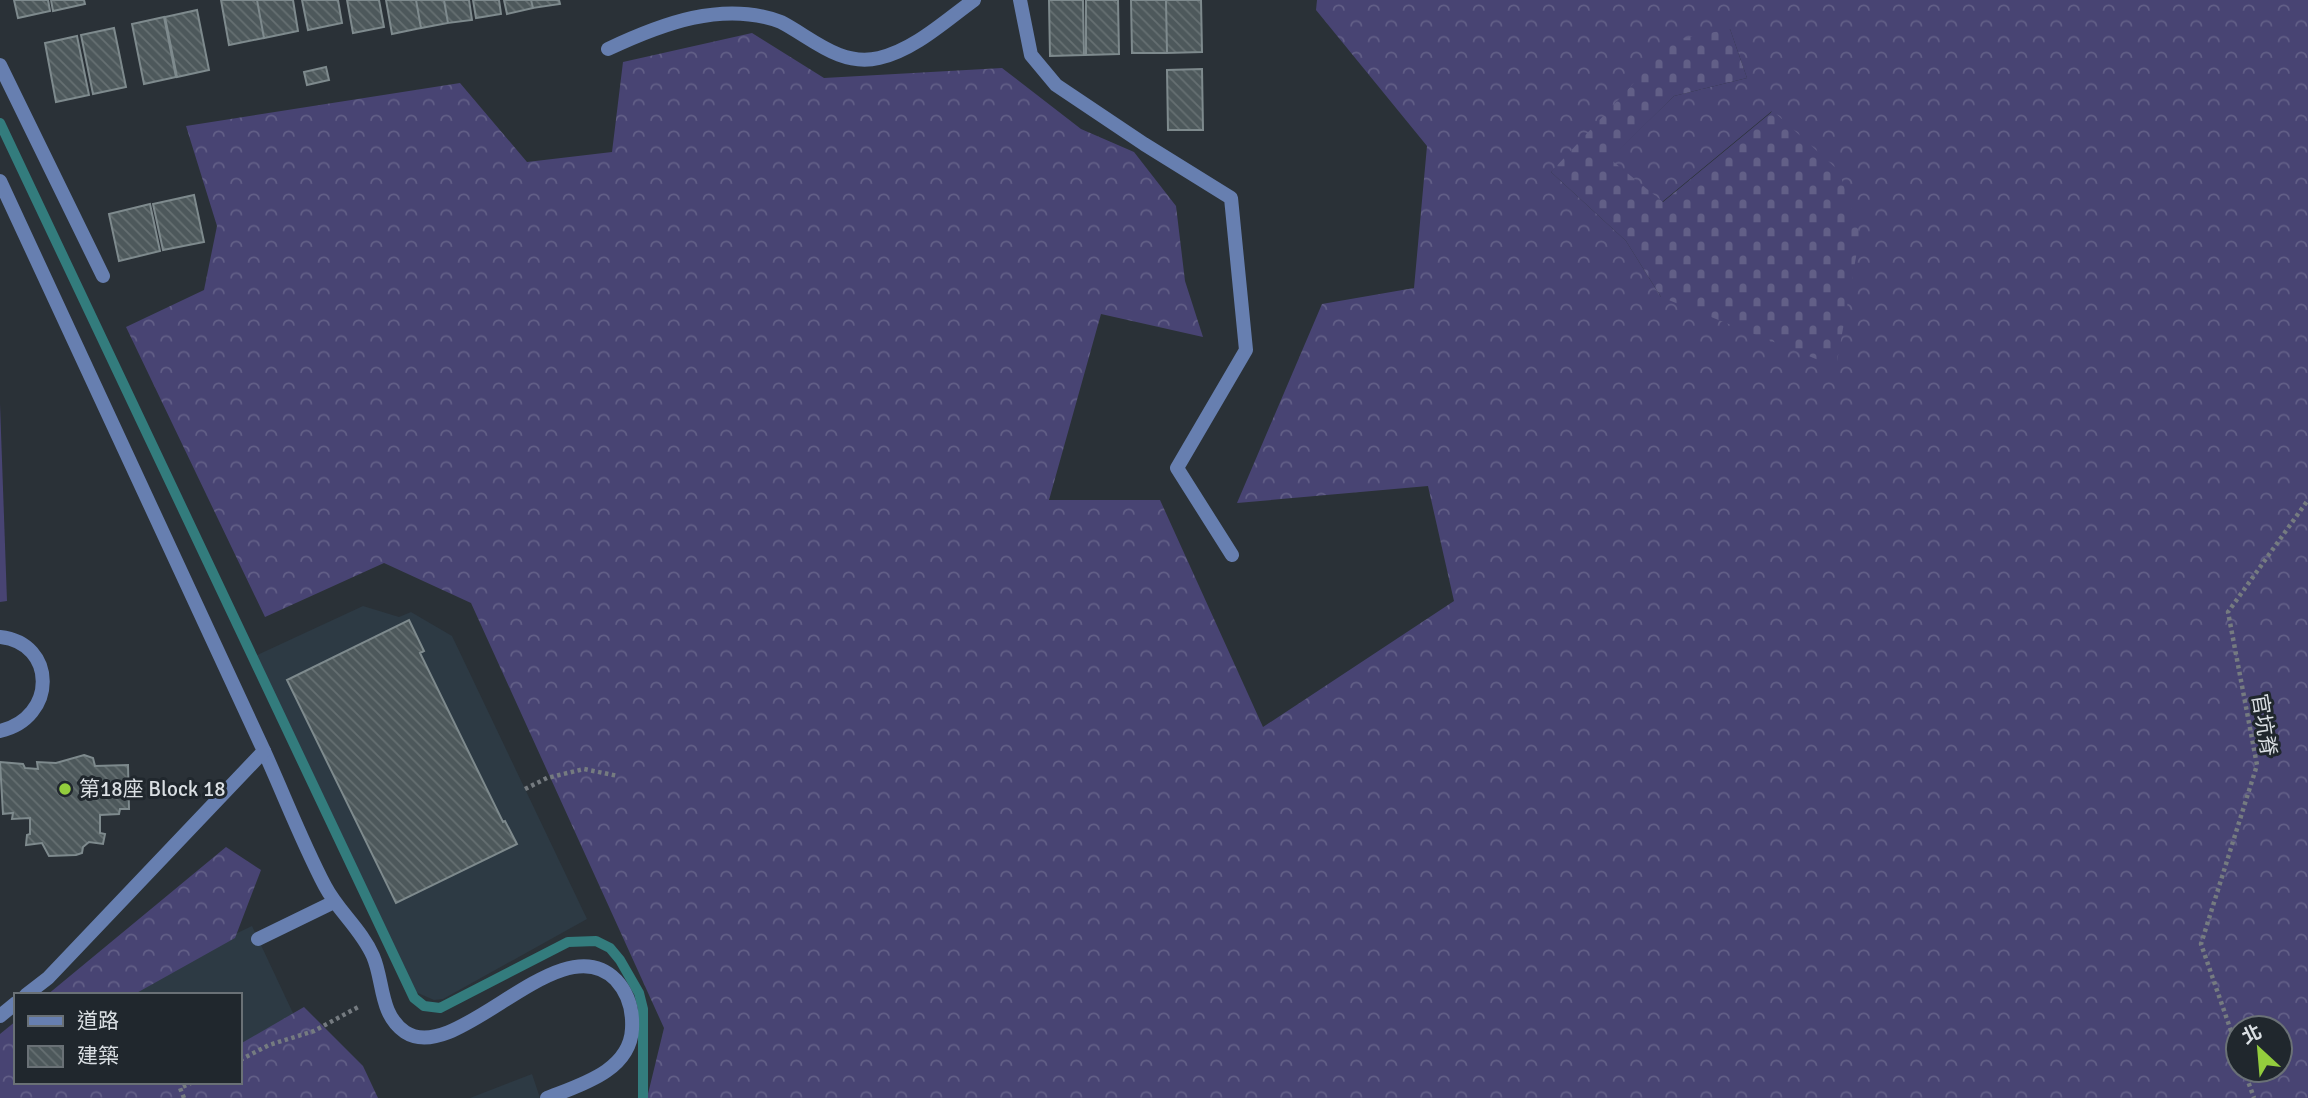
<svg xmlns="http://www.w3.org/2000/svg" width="2308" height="1098" font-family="Signika,'Noto Sans TC',sans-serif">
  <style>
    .built { fill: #2d3a44 }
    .forest { fill: url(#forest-crowns); fill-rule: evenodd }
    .cemetery { fill: url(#cemetery-stones) }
    .pitch { fill: #484473 }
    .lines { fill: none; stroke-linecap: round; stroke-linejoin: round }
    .stream { stroke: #337c7d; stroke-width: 10 }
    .building { fill: url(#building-back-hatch); stroke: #7e8a8d; stroke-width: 2 }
    .path { stroke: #757b80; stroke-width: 4.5; stroke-dasharray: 3.5 3.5; stroke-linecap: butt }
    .service { stroke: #677fb0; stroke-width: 14 }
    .minor { stroke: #677fb0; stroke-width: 14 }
    .poi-dot { fill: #93cd3d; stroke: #20272d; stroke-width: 2.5 }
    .labels { text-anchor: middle; stroke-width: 6; stroke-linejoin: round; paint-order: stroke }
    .street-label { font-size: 21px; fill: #dadfe3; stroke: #20272d }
    .poi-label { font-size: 21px; fill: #dadfe3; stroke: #20272d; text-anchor: start }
  </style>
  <defs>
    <pattern id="forest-crowns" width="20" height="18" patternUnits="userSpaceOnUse" patternTransform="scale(1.75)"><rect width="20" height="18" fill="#484473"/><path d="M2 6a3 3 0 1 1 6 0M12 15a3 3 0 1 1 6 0" fill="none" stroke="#625f87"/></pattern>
    <pattern id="cemetery-stones" width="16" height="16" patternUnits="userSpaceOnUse" patternTransform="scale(1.75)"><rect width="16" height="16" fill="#484473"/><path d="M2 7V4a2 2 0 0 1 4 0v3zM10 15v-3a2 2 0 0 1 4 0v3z" fill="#625f87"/></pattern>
    <pattern id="building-back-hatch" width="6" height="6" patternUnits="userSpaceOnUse" patternTransform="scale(1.75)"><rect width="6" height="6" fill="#4d585b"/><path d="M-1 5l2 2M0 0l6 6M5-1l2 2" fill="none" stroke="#667072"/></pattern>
  </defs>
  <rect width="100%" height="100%" fill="#2a3137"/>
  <path class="built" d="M363 606 399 617 411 612 452 636 587 919 443 999 434 1000 411 990 253 657Z
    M252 926 300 1028 240 1057V995H135L130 984Z
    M532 1074 540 1098H470Z"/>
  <path class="forest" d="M1317 0H2308V1098H647L664 1028 471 603 384 563 265 617 126 327 204 290 217 226 186 126 460 83 527 162 612 152 623 62 752 33 824 78 1002 68 1081 129 1134 152 1176 206 1185 281 1203 337 1101 314 1049 500H1160L1263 727 1454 601 1428 486 1237 503 1322 304 1414 288 1427 146 1316 10ZM1730 29 1747 78 1674 96 1609 159 1662 202 1772 111 1661 297 1626 241 1551 172ZM2238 1028H2280V1070H2238Z
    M226 847 261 870 235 938 133 995H47Z
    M304 1007 363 1066 378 1098H0V1034L16 1021V1082H240V1044Z"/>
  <path class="cemetery" d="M1730 29 1747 78 1674 96 1610 159 1663 202 1773 111 1839 171 1860 235 1836 367 1661 297 1626 241 1551 172 1674 40Z"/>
  <path class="pitch" d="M0 404 7 601 0 602Z"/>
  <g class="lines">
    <path class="stream" d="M0 123 414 998 424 1006 440 1008 568 942 596 941 610 948 620 960 639 993 643 1009V1098"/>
  </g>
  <path class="building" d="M14 0H48L50 11 18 18Z
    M51 0H84L85 4 53 11Z
    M221 0H257L264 38 229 45Z
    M257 0H293L298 31 264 38Z
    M302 0H338L342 23 308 30Z
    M347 0H379L384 27 353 33Z
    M386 0H416L421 28 392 34Z
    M416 0H444L448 23 421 28Z
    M444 0H469L472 20 448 23Z
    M473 0H499L501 14 476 18Z
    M504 0H531L533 8 507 14Z
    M531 0H559L560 4 533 8Z
    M1049 0H1083L1084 55 1050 56Z
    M1086 0H1118L1119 54 1086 55Z
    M1131 0H1166L1167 53H1132Z
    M1166 0H1201L1202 52 1167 53Z
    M197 10 209 70 177 77 165 17Z
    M164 17 176 77 144 84 132 24Z
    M114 28 126 87 93 94 81 35Z
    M77 36 89 95 56 102 45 43Z
    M326 67 329 80 307 85 304 72Z
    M1202 69 1203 130H1168L1167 70Z
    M194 195 204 242 163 250 153 204Z
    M150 204 160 251 119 261 109 214Z
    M409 620 424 651 420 653 503 822 505 821 517 844 396 903 287 680Z
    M84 755 93 758 95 766 128 765 129 809H120L119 814 100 815V833L105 834 103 844 89 842 83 847 82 853 76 855 49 856 42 843 26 845 27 835 30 834V818L12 819 13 813 3 814 0 762 23 764 25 768 38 769 37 762 56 763Z"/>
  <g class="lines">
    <path class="path" d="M525 789 547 778 584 769 618 776
      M2238 1051 2201 944 2257 765 2228 612 2308 500
      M240 1060 269 1045 314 1031 360 1006
      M2244 1070 2254 1098
      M184 1098 180 1088 193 1082"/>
    <path class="service" d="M608 49C661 24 723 0 781 22 812 38 840 67 879 58 914 50 945 21 974 0
      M0 65 103 276
      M0 637C57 643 57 718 0 731
      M264 751C284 795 302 842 325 886 338 911 361 929 373 956 384 981 379 1014 405 1032 458 1067 560 922 616 980 628 993 633 1011 632 1029 630 1071 580 1085 547 1098
      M258 939 334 902"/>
    <path class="minor" d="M1020 0 1031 55 1056 85 1144 144 1231 198 1246 350 1177 468 1232 555
      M0 181 264 751 48 978 26 995
      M0 1016 16 1003"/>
  </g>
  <circle class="poi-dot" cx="65" cy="789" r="7"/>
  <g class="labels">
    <g class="street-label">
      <text transform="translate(2264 725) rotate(81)" y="7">官坑脊</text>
    </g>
    <g class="poi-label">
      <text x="79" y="796">第18座 Block 18</text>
    </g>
  </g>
  <rect x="14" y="993" width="228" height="91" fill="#20272d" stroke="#6a7176" stroke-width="2"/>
  <rect x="28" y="1016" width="35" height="10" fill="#677fb0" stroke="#6a7176" stroke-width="2"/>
  <text x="77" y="1028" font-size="21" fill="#dadfe3">道路</text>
  <rect x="28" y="1046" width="35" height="21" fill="url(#building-back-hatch)" stroke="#6a7176" stroke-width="2"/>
  <text x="77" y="1063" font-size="21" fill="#dadfe3">建築</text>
  <g transform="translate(2259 1049) rotate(334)"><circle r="33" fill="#20272d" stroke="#6a7176" stroke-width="2"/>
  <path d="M0-5L12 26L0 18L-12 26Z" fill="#93cd3d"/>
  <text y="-10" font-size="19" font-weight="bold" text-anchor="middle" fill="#dadfe3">北</text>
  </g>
</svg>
